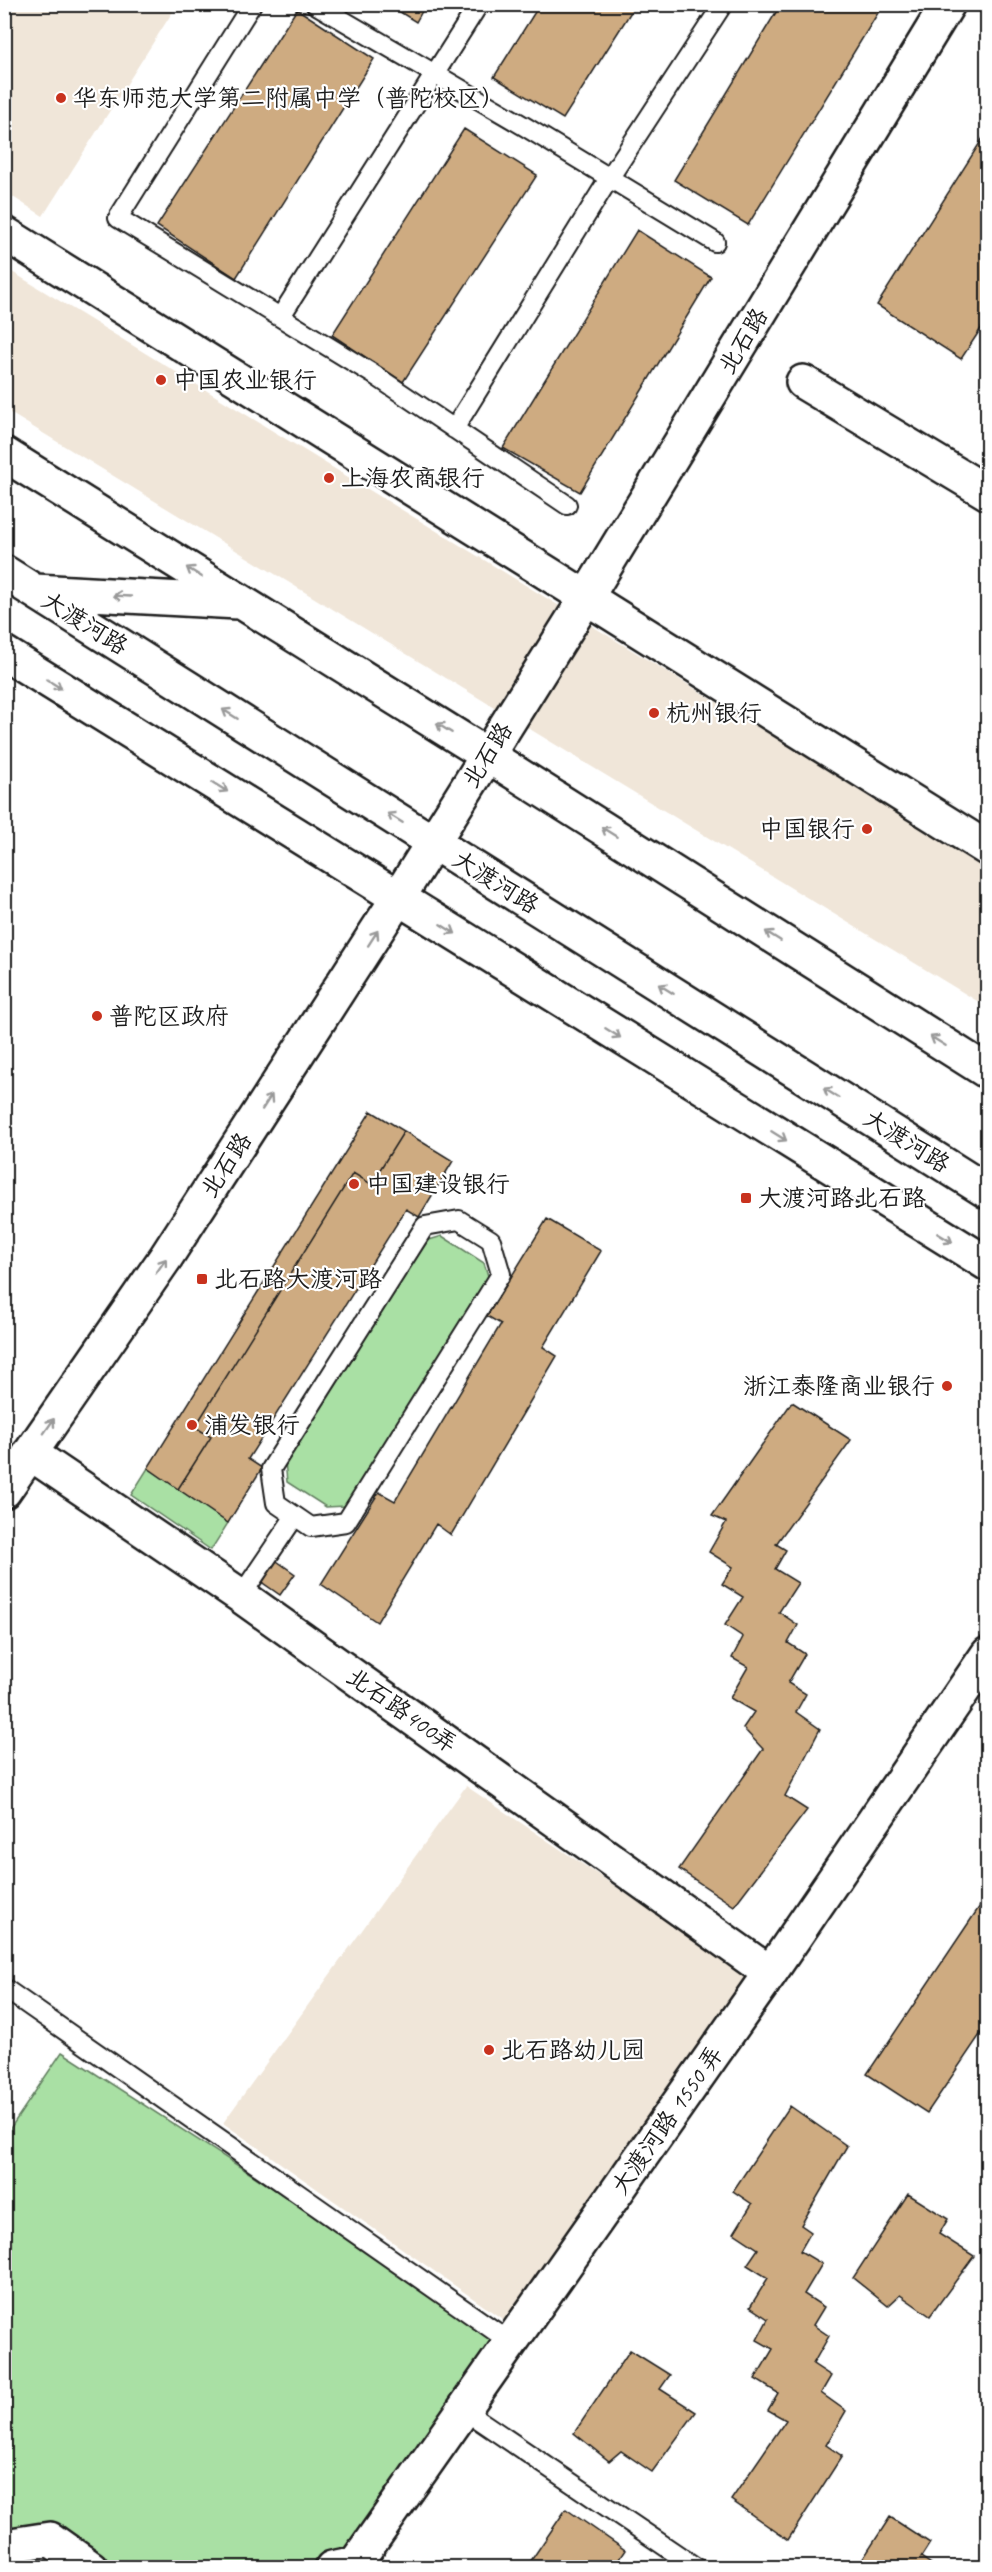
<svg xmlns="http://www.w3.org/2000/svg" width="992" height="2572" font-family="Caveat,'LXGW WenKai TC',sans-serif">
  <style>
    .built { fill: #f0e6d9 }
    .green { fill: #a9e0a4; stroke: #627e60; stroke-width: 1.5 }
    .building { fill: #ceab81; stroke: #1c1c1c; stroke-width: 1.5 }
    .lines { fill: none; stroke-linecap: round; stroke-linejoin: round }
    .service-casing { stroke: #1c1c1c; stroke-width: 22 }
    .minor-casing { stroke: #1c1c1c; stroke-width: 38 }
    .secondary-casing { stroke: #1c1c1c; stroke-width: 38 }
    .service { stroke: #fff; stroke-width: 18 }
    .minor { stroke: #fff; stroke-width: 33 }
    .secondary { stroke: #fff; stroke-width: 33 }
    .oneway { stroke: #999 }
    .poi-dot { fill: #c8321e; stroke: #fff; stroke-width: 2 }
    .labels { text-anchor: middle; stroke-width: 4.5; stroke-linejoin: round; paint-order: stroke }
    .poi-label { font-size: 24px; fill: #1c1c1c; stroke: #fff; text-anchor: start }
    .street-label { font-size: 24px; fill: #1c1c1c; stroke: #fff }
  </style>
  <rect width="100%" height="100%" fill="#fff"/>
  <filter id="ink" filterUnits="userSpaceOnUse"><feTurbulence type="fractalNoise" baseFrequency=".0167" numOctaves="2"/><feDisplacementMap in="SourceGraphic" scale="12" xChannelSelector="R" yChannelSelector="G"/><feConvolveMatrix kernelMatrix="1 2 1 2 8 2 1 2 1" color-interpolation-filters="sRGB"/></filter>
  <g filter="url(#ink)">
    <path class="built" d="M4 5H177L43 216 5 192Z
      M4 267 987 867V1007L5 410Z
      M466 1786 752 1978 511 2325 223 2123Z"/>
    <path class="green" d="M442 1236 484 1263 489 1279 346 1506 326 1507 287 1482 285 1461 426 1241Z
      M148 1468 228 1523 211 1550 131 1495Z
      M62 2052 512 2343 332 2568H91L50 2539 5 2546V2136Z"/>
    <path class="building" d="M387 4H426L416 22Z
      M540 4H636L563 119 494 77Z
      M781 4H875L881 8 748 225 674 180Z
      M297 9 374 59 236 278 157 226Z
      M464 129 537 175 403 382 332 335Z
      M988 130V318L961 359 877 305Z
      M637 230 711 277 580 492 503 448Z
      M371 1111 404 1131 371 1184 353 1173 195 1427 211 1437 178 1489 148 1468Z
      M404 1131 453 1161 419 1217 406 1209 248 1459 262 1468 228 1523 178 1489 211 1437 195 1427 353 1173 371 1184Z
      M547 1219 601 1251 543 1347 557 1356 451 1535 436 1524 377 1622 321 1584 379 1492 395 1501 501 1324 487 1316Z
      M792 1402 851 1440 776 1544 786 1550 775 1569 798 1583 779 1612 798 1625 788 1643 805 1654 788 1683 806 1694 796 1712 820 1729 785 1796 807 1810 734 1906 679 1869 763 1749 743 1728 754 1712 730 1698 748 1667 732 1658 743 1637 725 1625 743 1597 722 1584 733 1567 709 1552 726 1522 712 1516Z
      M274 1559 295 1574 280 1595 260 1581Z
      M988 1894V2023L927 2113 867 2074Z
      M790 2106 847 2146 801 2225 811 2232 800 2251 822 2264 804 2294 824 2307 813 2325 829 2336 813 2364 831 2376 821 2393 846 2411 826 2445 842 2456 788 2540 731 2500 786 2420 768 2410 778 2393 755 2379 773 2349 757 2340 768 2319 750 2307 768 2278 747 2265 758 2249 734 2233 752 2204 733 2191Z
      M908 2194 948 2219 939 2234 974 2256 930 2316 900 2295 888 2306 853 2278Z
      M630 2350 670 2375 660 2389 696 2412 652 2472 621 2451 609 2461 574 2433Z
      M566 2509 625 2550 613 2568H526Z
      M890 2517 930 2543 921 2557 937 2568H857Z"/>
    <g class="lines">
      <defs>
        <path id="service" d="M252 4 118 218 373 374 567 505
          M315 4 524 126 715 242
          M281 316 479 4
          M454 429 610 177 723 4
          M241 1596 295 1516 311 1527 346 1522 501 1274 491 1240 459 1220 425 1226 271 1469 276 1503 295 1516
          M4 1988 512 2343
          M464 2410 697 2568"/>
        <path id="minor" d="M4 233 988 849
          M803 382 988 493
          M30 1453 241 1596 770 1973
          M4 1491 166 1257 398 898 586 598 948 4
          M4 2546 50 2539 91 2568
          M332 2568 356 2563 770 1973 988 1654"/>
        <path id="secondary" d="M4 454 487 755 988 1072
          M4 572 988 1192
          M35 591 238 602
          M4 653 988 1264"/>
      </defs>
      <use href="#service" class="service-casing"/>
      <use href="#minor" class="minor-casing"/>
      <use href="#secondary" class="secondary-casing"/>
      <use href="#service" class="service"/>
      <use href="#minor" class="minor"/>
      <use href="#secondary" class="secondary"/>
    </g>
    <defs><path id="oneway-shaft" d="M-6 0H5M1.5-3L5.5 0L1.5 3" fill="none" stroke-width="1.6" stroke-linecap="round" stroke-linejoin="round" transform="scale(1.5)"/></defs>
    <g class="oneway">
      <use href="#oneway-shaft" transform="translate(194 572) rotate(-148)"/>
      <use href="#oneway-shaft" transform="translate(122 596) rotate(-177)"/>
      <use href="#oneway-shaft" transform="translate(54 684) rotate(32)"/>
      <use href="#oneway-shaft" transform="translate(230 714) rotate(-148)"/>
      <use href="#oneway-shaft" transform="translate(444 728) rotate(-148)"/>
      <use href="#oneway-shaft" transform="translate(220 787) rotate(32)"/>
      <use href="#oneway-shaft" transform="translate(395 818) rotate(-148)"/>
      <use href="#oneway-shaft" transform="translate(609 832) rotate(-148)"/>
      <use href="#oneway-shaft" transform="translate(448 929) rotate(32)"/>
      <use href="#oneway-shaft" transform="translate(773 936) rotate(-148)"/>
      <use href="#oneway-shaft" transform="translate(373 938) rotate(-57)"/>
      <use href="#oneway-shaft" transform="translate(666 989) rotate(-148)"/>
      <use href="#oneway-shaft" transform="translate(613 1033) rotate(32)"/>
      <use href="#oneway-shaft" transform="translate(938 1041) rotate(-148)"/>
      <use href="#oneway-shaft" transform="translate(831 1093) rotate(-148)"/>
      <use href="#oneway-shaft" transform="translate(267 1102) rotate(-57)"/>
      <use href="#oneway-shaft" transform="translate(779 1136) rotate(32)"/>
      <use href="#oneway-shaft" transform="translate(945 1238) rotate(31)"/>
      <use href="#oneway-shaft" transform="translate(161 1266) rotate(-55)"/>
      <use href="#oneway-shaft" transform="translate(49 1426) rotate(-55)"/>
    </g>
  </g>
  <g class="poi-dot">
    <circle cx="61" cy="98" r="6"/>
    <circle cx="161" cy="380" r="6"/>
    <circle cx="329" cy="478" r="6"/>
    <circle cx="654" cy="713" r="6"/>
    <circle cx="867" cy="829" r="6"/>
    <circle cx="97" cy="1016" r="6"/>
    <circle cx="354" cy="1184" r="6"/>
    <rect x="740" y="1192" width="12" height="12" rx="3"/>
    <rect x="196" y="1273" width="12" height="12" rx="3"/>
    <circle cx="947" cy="1386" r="6"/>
    <circle cx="192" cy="1425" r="6"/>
    <circle cx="489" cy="2050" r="6"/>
  </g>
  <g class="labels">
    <g class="poi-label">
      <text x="73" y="106">华东师范大学第二附属中学（普陀校区）</text>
      <text x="173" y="388">中国农业银行</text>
      <text x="341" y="486">上海农商银行</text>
      <text x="666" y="721">杭州银行</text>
      <text x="855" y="837" text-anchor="end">中国银行</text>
      <text x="109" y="1024">普陀区政府</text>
      <text x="366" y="1192">中国建设银行</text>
      <text x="758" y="1206">大渡河路北石路</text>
      <text x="214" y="1287">北石路大渡河路</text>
      <text x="935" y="1394" text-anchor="end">浙江泰隆商业银行</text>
      <text x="204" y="1433">浦发银行</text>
      <text x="501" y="2058">北石路幼儿园</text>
    </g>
    <g class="street-label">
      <text transform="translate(743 341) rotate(-59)" y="8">北石路</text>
      <text transform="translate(85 623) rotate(32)" y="8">大渡河路</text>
      <text transform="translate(487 755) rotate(-58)" y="8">北石路</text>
      <text transform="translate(496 882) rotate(32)" y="8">大渡河路</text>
      <text transform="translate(907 1141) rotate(32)" y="8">大渡河路</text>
      <text transform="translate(226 1165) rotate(-57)" y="8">北石路</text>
      <text transform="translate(402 1710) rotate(35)" y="8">北石路400弄</text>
      <text transform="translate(667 2120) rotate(-55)" y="8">大渡河路 1550 弄</text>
    </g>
  </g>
  <rect width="992" height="2572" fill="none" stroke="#fff" stroke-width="24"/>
  <rect x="12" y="12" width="968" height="2548" fill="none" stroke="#1c1c1c" stroke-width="2" filter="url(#ink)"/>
</svg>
